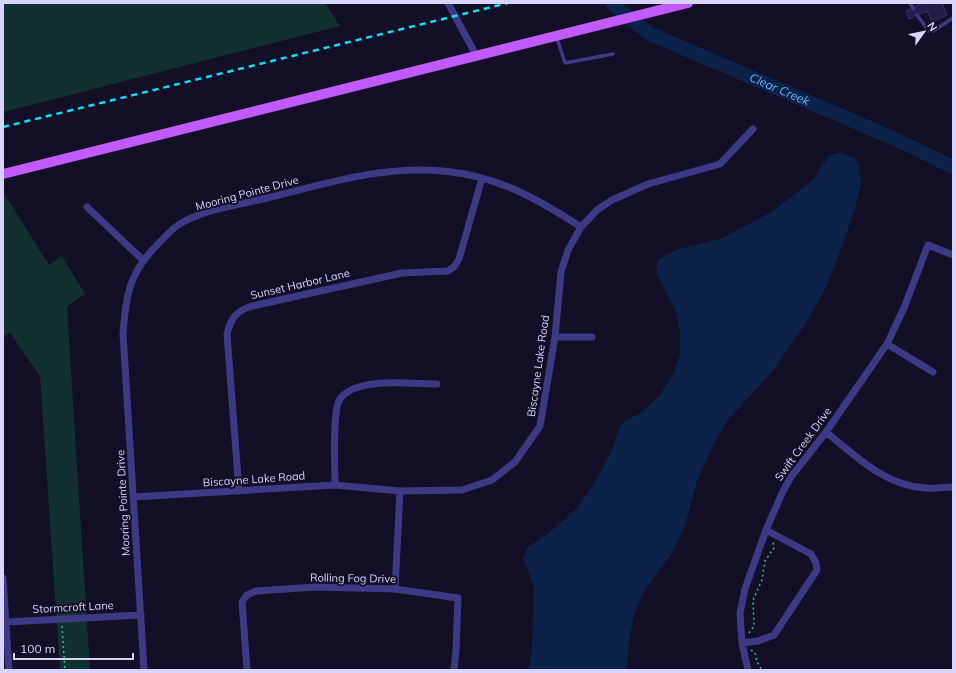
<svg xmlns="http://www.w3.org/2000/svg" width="956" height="673" font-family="Mulish,sans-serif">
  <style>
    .green { fill: #12302f }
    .water { fill: #0c2248 }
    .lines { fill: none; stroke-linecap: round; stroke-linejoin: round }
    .river { stroke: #0c2248; stroke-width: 14 }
    .building { fill: #241b47; stroke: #3b2d73 }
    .path { stroke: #2fb8b0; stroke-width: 1.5; stroke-dasharray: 2 3; stroke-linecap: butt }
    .service { stroke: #3d3a85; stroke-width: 3.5 }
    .minor { stroke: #3d3a85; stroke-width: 7 }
    .primary { stroke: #c25bff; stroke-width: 10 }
    .rail { stroke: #00e5ff; stroke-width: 2.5; stroke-dasharray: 6 5; stroke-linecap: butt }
    .labels { text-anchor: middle; stroke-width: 4; stroke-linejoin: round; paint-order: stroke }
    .street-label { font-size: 11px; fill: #d9d4ff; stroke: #130f26 }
    .water-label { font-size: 12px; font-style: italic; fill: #62b6ff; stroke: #130f26 }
  </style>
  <rect width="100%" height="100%" fill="#130f26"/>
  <path class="green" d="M3 3H325L340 26 3 112Z
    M5 195 49 265 62 256 85 294 67 306 90 670H60L40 376 10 333 3 337V196Z"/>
  <path class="water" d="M837 153H842L854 158 858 163 861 183 855 208 840 252 826 287 808 320 772 372 727 421 717 438 697 481 685 525 672 553 644 591 634 615 629 640 627 670H529L532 649 534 587 523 558 528 547 549 533 576 509 596 481 612 450 619 428 624 422 643 411 659 396 673 375 680 355V333L676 311 656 273 658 260 676 250 723 238 773 211 813 180 823 164 830 156Z"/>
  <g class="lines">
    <path class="river" id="s1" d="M612 3 648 33 895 139 953 167"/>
  </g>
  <path class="building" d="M923 3H944L943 6 947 15 932 22 927 11 920 14 915 12 914 17 909 19 906 11 910 9 914 11 916 6Z"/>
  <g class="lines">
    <path class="path" d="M62 626 65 670
      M749 633 754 626 753 600 762 580 765 561 774 548 773 542
      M751 650 755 653 757 662 762 670"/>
    <path class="service" d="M910 3 913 8
      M917 15 929 31H933L953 18
      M557 38 565 63 613 54"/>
    <path class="minor" d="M448 3 477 57
      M87 207 143 260
      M555 337H592
      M887 344 933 372
      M826 432C856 456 885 486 925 488 934 489 944 487 953 487
      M335 485C335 469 332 409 340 399 356 376 412 384 437 384
      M239 491 227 334C231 318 236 311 252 306L402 273 448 271 454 267 459 259 482 178
      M133 497 335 485 400 491 462 490 492 480 515 462 540 426 555 337 561 272 568 250 581 227 597 210 612 200 648 184 720 164 753 129
      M3 578 9 670
      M395 589 400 491
      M7 622 141 615
      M742 643 758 641 774 635 817 570 816 563 811 554 766 530
      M144 670 123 334C126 294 129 273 158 244 164 238 171 230 178 225 204 209 238 205 267 198 325 184 383 165 443 171 498 176 536 198 581 227
      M247 670 242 602 247 595 256 591 316 587 395 589 458 598 456 650 454 670
      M748 670 742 643 740 613 745 589 766 530 783 491 791 477 826 432 887 344 904 308 928 245 953 255"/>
    <path class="primary" d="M3 174 688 3"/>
    <path class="rail" d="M3 127 508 3"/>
  </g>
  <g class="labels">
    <g class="street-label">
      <text transform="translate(247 193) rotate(-15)" y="4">Mooring Pointe Drive</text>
      <text transform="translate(300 284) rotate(-13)" y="4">Sunset Harbor Lane</text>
      <text transform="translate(538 366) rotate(-82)" y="4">Biscayne Lake Road</text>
      <text transform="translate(803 444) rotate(-54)" y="4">Swift Creek Drive</text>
      <text transform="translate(254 479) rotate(-4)" y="4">Biscayne Lake Road</text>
      <text transform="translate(123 503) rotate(-93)" y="4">Mooring Pointe Drive</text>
      <text transform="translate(353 578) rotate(1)" y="4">Rolling Fog Drive</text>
      <text transform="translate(73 607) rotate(-3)" y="4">Stormcroft Lane</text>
    </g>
    <g class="water-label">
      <text dy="4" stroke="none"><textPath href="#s1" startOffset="190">Clear Creek</textPath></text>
    </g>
  </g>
  <rect width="956" height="673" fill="none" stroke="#d9d4ff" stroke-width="8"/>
  <g transform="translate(924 32) rotate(57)" stroke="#130f26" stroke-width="3" paint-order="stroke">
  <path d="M0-3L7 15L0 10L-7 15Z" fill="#d9d4ff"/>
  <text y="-6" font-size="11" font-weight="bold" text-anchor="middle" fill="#d9d4ff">N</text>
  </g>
  <path d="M14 653v6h119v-6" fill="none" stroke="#d9d4ff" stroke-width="2"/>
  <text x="20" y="653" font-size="12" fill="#d9d4ff" stroke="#130f26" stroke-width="3" paint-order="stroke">100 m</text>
</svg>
